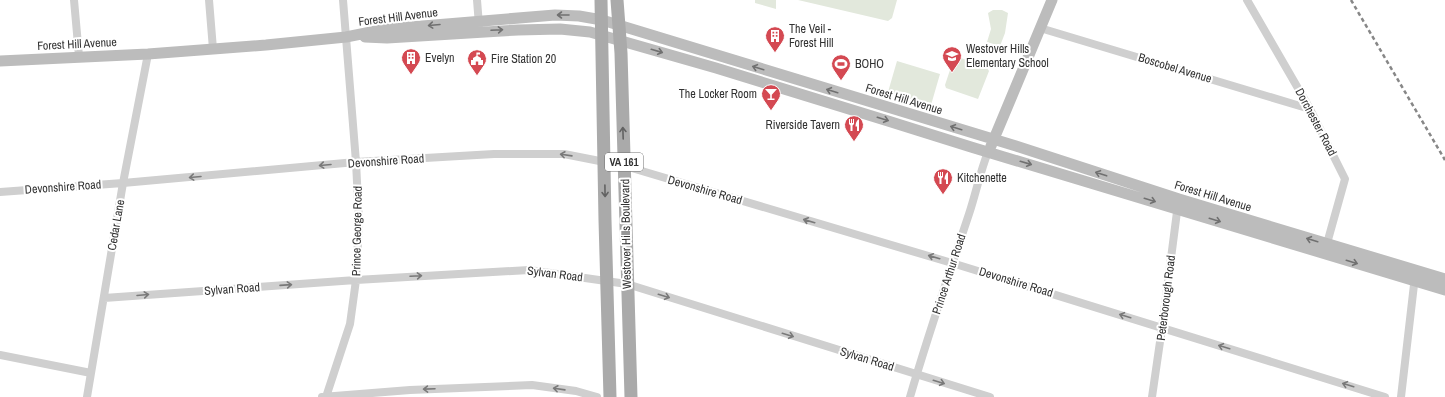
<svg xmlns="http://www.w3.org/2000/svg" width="1445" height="397" font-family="'Archivo Narrow',sans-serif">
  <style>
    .green { fill: #e2e8dc }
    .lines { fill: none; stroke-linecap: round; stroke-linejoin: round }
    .street { stroke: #cfcfcf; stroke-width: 8 }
    .secondary { stroke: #bcbcbc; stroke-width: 11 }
    .primary { stroke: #aaa; stroke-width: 13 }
    .rail { stroke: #878787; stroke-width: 2.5; stroke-dasharray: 4 3; stroke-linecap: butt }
    .oneway { stroke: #707070 }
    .oneway2 { stroke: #626262 }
    .oneway3 { stroke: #797979 }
    .labels { text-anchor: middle; stroke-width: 4; stroke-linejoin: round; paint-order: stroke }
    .shield { fill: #fff; stroke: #707070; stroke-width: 1 }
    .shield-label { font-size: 11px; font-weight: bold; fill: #323232 }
    .street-label { font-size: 12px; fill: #323232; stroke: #fff }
    .poi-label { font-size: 12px; fill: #323232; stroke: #fff; text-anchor: start }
  </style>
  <rect width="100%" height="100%" fill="#fff"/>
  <path class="green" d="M755 0H776V9L755 3Z
    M798 0H897L892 18 888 21Z
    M993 10H1002L1008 13 1005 33 1000 46 987 42 991 29 988 13Z
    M961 58C970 62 984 61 989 71L978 99 946 88 945 85 953 61Z
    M897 61 940 74 931 105 888 92Z"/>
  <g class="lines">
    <path class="street" d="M74 0 79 56
      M209 0 213 49
      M477 0 479 25
      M1247 0 1310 109 1345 179 1326 247
      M1040 28 1310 109
      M0 192 123 183 356 162 494 154H564L625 166 952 263 1385 397
      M104 298 356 280 529 270 627 284 990 397
      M0 355 91 373
      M87 397 123 183 148 54
      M322 397 410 390 532 385 576 391 597 397
      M326 397 350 324 356 280 359 222 356 162 343 0
      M910 397C928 335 949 274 969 214 976 193 980 172 988 152
      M1152 397 1162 328 1178 204
      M1401 397 1415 276"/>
    <path class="secondary" d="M365 37 387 38 518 30 560 29 590 32 716 68 888 121 971 147 1445 290
      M0 61 148 54 266 45 346 37 386 29 555 15 579 16 602 20 1016 146 1179 199 1445 279
      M991 146 1052 0"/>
    <path class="primary" d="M601 0 605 220 610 397
      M617 0 621 53 631 397"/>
    <path class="rail" d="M1351 0 1445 160"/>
  </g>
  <defs><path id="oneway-shaft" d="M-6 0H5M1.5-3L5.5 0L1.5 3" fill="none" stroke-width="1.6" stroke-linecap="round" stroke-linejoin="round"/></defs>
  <g class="oneway">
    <use href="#oneway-shaft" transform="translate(563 15) rotate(180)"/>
    <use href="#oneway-shaft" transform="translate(434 25) rotate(175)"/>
    <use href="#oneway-shaft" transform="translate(497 30) rotate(-3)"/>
    <use href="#oneway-shaft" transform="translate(657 51) rotate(16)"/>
    <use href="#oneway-shaft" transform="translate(758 68) rotate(-163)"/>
    <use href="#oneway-shaft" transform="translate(832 91) rotate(-163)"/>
    <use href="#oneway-shaft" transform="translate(883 119) rotate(17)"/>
    <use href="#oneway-shaft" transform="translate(956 128) rotate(-163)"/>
    <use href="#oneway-shaft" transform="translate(1026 163) rotate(16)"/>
    <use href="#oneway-shaft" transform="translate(1101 174) rotate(-162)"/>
    <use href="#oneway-shaft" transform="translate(1150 200) rotate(17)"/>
    <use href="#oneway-shaft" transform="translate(1215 220) rotate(17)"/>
    <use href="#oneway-shaft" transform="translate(1312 240) rotate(-163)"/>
    <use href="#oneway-shaft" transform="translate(1352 262) rotate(17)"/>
  </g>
  <g class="oneway2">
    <use href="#oneway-shaft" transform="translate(623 133) rotate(-92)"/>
    <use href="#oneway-shaft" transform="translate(605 191) rotate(89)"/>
  </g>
  <g class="oneway3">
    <use href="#oneway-shaft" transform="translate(566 155) rotate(-172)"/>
    <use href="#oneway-shaft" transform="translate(325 165) rotate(175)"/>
    <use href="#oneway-shaft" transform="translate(195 177) rotate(175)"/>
    <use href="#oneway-shaft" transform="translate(809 221) rotate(-164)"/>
    <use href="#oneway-shaft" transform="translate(934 257) rotate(-164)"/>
    <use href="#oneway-shaft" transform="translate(416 276) rotate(-3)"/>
    <use href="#oneway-shaft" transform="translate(286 285) rotate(-4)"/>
    <use href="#oneway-shaft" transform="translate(143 295) rotate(-5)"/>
    <use href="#oneway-shaft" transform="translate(664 296) rotate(17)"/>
    <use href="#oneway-shaft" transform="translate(1125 316) rotate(-163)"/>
    <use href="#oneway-shaft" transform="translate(788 335) rotate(17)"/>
    <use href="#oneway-shaft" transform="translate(1224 347) rotate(-163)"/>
    <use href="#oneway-shaft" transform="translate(939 382) rotate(17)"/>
    <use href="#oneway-shaft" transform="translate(1348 385) rotate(-163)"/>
    <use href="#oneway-shaft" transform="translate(429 389) rotate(178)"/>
    <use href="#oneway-shaft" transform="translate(559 389) rotate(-172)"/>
  </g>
  <defs>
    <symbol id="building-pin" viewBox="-11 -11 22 30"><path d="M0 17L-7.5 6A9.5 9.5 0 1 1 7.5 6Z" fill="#d44952" stroke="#fff"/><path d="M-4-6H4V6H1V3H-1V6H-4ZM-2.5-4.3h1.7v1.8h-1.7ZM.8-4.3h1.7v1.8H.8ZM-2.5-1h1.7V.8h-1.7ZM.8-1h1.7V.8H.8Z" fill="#fff"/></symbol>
    <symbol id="school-pin" viewBox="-11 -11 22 30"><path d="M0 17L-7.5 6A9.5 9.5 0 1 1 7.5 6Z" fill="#d44952" stroke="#fff"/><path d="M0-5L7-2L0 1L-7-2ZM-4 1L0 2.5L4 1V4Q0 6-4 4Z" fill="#fff"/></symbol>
    <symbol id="civic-pin" viewBox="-11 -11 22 30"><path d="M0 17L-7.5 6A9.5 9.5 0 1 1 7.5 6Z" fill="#d44952" stroke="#fff"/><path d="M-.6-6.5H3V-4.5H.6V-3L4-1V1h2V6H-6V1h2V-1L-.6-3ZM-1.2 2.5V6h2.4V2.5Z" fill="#fff"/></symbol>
    <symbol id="stadium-pin" viewBox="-11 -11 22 30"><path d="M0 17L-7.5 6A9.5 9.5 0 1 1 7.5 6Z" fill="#d44952" stroke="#fff"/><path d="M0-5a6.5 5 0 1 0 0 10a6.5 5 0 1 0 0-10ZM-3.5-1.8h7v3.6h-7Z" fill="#fff"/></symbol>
    <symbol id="bar-pin" viewBox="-11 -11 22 30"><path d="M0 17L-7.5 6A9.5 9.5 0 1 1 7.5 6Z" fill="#d44952" stroke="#fff"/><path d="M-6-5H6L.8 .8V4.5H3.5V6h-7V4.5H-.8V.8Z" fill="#fff"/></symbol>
    <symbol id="restaurant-pin" viewBox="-11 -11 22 30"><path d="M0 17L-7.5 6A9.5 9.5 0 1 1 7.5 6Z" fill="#d44952" stroke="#fff"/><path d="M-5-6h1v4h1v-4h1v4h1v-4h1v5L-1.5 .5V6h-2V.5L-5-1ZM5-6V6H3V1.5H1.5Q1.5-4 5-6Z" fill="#fff"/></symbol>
  </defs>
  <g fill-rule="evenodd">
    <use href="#building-pin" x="764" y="25" width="22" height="30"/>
    <use href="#school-pin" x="941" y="45" width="22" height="30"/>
    <use href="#building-pin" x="400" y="47" width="22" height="30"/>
    <use href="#civic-pin" x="466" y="48" width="22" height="30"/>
    <use href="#stadium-pin" x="830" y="53" width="22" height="30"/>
    <use href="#bar-pin" x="760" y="83" width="22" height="30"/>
    <use href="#restaurant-pin" x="843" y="114" width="22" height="30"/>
    <use href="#restaurant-pin" x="932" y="167" width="22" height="30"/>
  </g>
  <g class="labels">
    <rect class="shield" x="605" y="153" width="38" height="18" rx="3"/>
    <g class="shield-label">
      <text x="624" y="166">VA 161</text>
    </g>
    <g class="street-label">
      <text transform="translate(398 17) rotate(-7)" y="4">Forest Hill Avenue</text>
      <text transform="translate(77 44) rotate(-3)" y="4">Forest Hill Avenue</text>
      <text transform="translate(1175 68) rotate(17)" y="4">Boscobel Avenue</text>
      <text transform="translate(904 99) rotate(17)" y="4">Forest Hill Avenue</text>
      <text transform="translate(1316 122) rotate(62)" y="4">Dorchester Road</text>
      <text transform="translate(386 161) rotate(-4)" y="4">Devonshire Road</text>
      <text transform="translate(63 187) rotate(-4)" y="4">Devonshire Road</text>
      <text transform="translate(705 190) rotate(16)" y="4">Devonshire Road</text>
      <text transform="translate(1213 196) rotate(17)" y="4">Forest Hill Avenue</text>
      <text transform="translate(116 225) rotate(-80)" y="4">Cedar Lane</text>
      <text transform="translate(357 231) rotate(-89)" y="4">Prince George Road</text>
      <text transform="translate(626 234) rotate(-91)" y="4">Westover Hills Boulevard</text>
      <text transform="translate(555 274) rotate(7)" y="4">Sylvan Road</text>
      <text transform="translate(949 274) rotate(-72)" y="4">Prince Arthur Road</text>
      <text transform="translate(1016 282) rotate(17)" y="4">Devonshire Road</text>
      <text transform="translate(232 289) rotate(-4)" y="4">Sylvan Road</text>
      <text transform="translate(1166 298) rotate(-83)" y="4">Peterborough Road</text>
      <text transform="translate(867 359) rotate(17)" y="4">Sylvan Road</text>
    </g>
    <g class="poi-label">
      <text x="789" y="33">The Veil -<tspan x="789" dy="14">Forest Hill</tspan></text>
      <text x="966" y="53">Westover Hills<tspan x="966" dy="14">Elementary School</tspan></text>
      <text x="425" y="62">Evelyn</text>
      <text x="491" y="63">Fire Station 20</text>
      <text x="855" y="68">BOHO</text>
      <text x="757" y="98" text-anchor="end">The Locker Room</text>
      <text x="840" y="129" text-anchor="end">Riverside Tavern</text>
      <text x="957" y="182">Kitchenette</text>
    </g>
  </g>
</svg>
